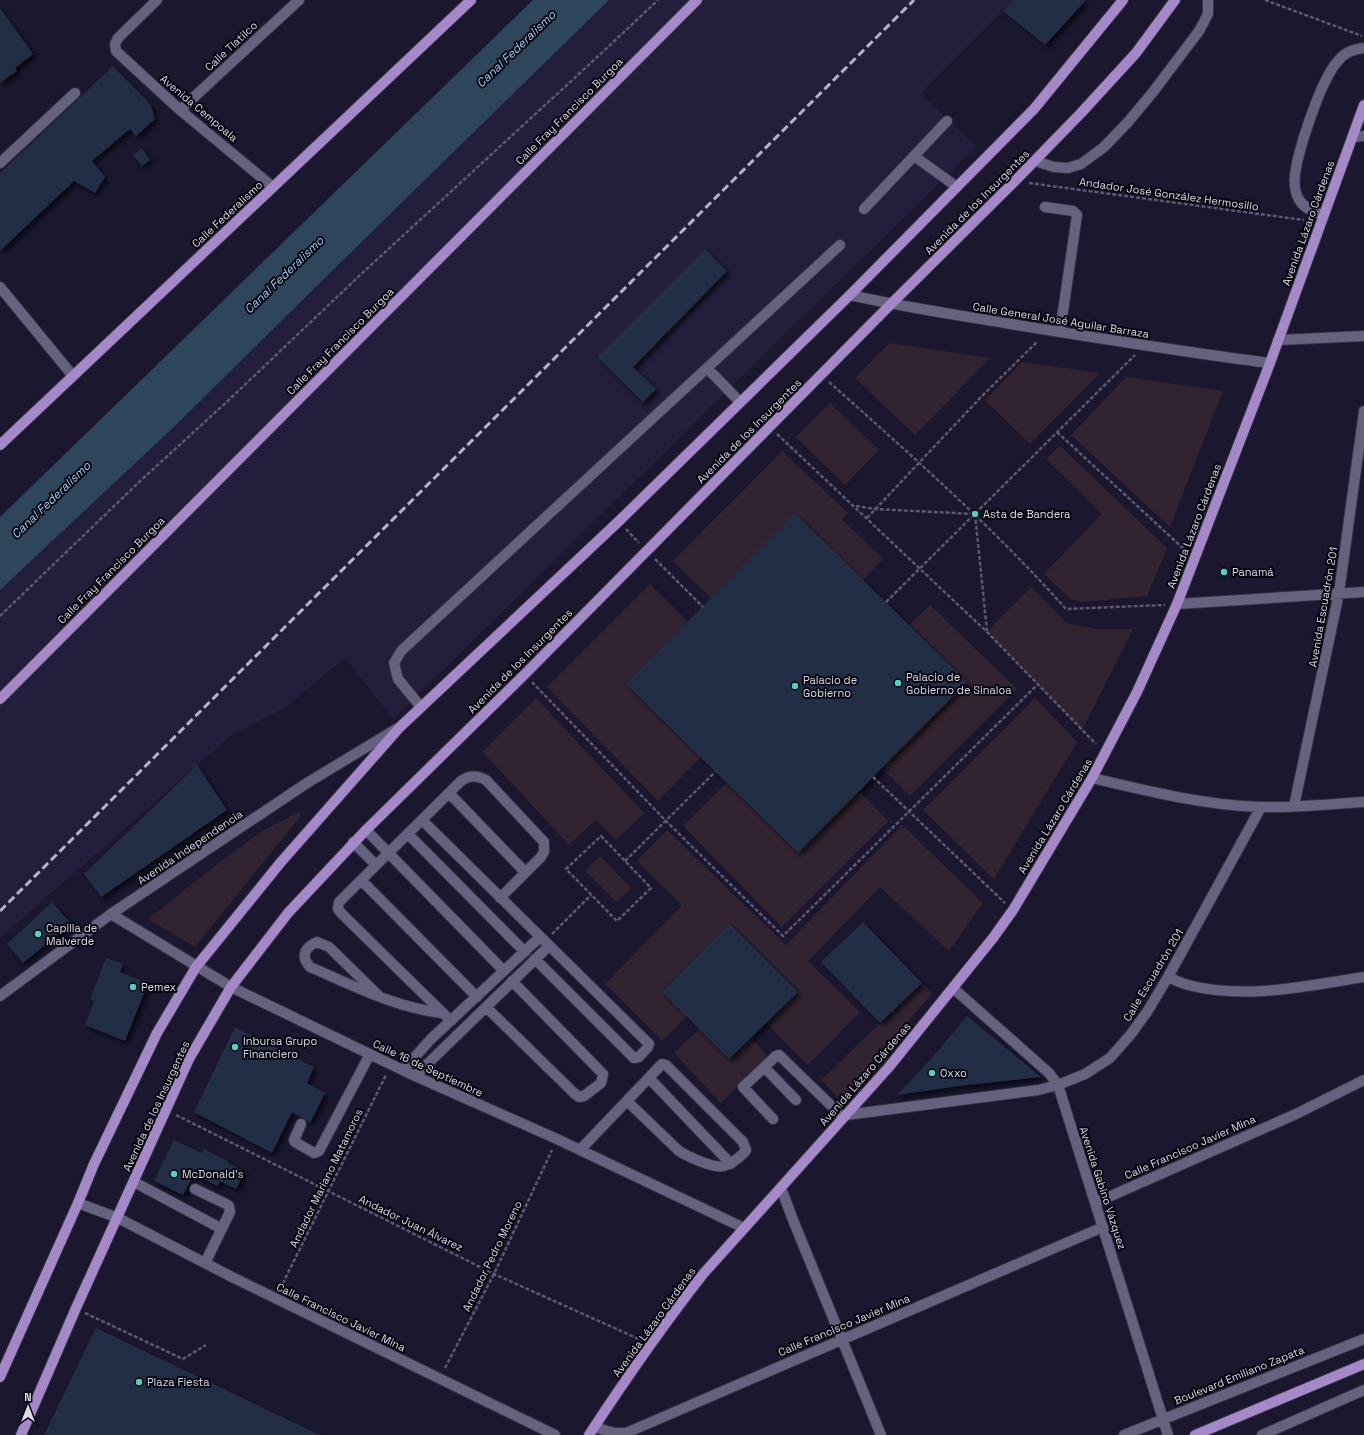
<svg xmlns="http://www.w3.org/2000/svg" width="1364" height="1435" font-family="'Space Grotesk',sans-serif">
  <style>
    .built { fill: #221e3c }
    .green { fill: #322331 }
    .water { fill: #2d465c }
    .building { fill: #232d45; filter: url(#shadow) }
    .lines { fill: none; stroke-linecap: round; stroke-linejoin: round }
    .minor-casing { stroke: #353245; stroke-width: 12 }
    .major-casing { stroke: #353245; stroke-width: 12 }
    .path { stroke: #5c596f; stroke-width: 2.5; stroke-dasharray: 4 2; stroke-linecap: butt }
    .minor { stroke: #64627f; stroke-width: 10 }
    .major { stroke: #a488c7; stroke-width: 10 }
    .rail { stroke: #b4b2c5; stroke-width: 3; stroke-dasharray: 8 4; stroke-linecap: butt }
    .poi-dot { fill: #58cec0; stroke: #06050e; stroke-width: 1.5 }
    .labels { text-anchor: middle; stroke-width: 4; stroke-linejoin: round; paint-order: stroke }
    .street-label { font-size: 11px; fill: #dad9ea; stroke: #06050e }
    .poi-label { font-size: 11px; fill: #dad9ea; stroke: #06050e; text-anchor: start }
    .water-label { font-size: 12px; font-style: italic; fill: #a0d0fc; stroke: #06050e }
  </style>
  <defs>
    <filter id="shadow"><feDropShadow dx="3.5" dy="3.5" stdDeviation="2" flood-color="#0009"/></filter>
  </defs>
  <rect width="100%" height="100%" fill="#1a172f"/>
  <path class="built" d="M609 0H1014L921 93 976 147 393 719 345 658 283 709 232 735 0 938V590L176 425 331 272Z"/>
  <path class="green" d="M889 343 990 358 915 435 855 378Z
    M1022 362 1100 373 1030 444 985 400Z
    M1126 377 1223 391 1170 527 1071 435Z
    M830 403 879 450 845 485 796 437Z
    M1060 446 1167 548 1147 596 1081 602 1071 599 1044 574 1102 514 1046 459Z
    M782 451 848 513 842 519 883 559 863 580 711 598 673 561Z
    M650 584 688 622 626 684 701 757 658 801 547 687Z
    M1031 587 1067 623 1095 629H1133L1082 730 987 632Z
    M930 605 1017 689 910 796 882 768 967 682 909 625Z
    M536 698 644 813 616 840 596 820 569 845 483 752Z
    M1035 698 1077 742 994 879 923 810Z
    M726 783 798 853 859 791 888 821 782 927 683 826Z
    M301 811 299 818 195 947 148 919 211 869 262 831Z
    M902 825 983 903 949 951 880 887 808 961 860 1012 808 1065 766 1023 798 991 731 924 662 991 687 1016 662 1041 605 984 682 905 637 861 667 830 786 945Z
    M600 856 631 888 617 902 585 870Z
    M922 983 932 994 840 1100 821 1080Z
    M699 1029 729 1059 751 1038 768 1056 721 1103 674 1053Z"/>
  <path class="water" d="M533 0H609L331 272 176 425 0 590V517Z"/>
  <path class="building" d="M1014 0H1086L1045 45 1003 11Z
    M0 8 33 54 15 68 17 71 0 83Z
    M113 66 151 105 155 119 136 136 130 129 92 161 105 177 95 193 74 181 0 251V173Z
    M142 148 150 160 142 166 133 155Z
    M705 249 727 271 633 367 656 389 643 402 597 357Z
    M795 513 967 682 798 853 626 684Z
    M197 765 227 810 101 897 84 874Z
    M52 902 71 924 23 963 7 944Z
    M863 922 922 983 880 1023 821 962Z
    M730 924 798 992 729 1059 662 992Z
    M106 958 123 964 120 972 148 983 125 1041 85 1025 94 1001 90 999Z
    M967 1016 1041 1077 959 1086 897 1095 931 1059Z
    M235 1027 314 1067 307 1083 325 1093 310 1123 292 1112 272 1153 194 1112Z
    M174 1140 202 1153 204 1149 228 1161V1163L245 1172 236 1189 220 1181 218 1186 194 1174 183 1195 154 1181Z
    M96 1328 320 1435H44Z"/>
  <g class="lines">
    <defs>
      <path id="minor" d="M157 0 118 38 115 44 116 51 180 110 273 187
        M180 110 299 0
        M947 121 914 156 957 187
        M1353 137 1364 136
        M1035 161 1054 167 1068 168 1081 164 1104 147 1128 122 1153 92 1199 31 1208 14V0
        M0 163 75 93
        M1045 207 1073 211 1077 215 1060 332
        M864 209 914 156
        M1323 215C1315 212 1305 209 1300 201 1295 194 1294 183 1295 175 1298 150 1321 79 1338 61 1344 53 1354 49 1364 48
        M0 287 73 376
        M850 295C903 307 957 315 1011 324 1097 338 1183 352 1270 363
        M1278 340 1364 336
        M707 368 740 402
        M1177 604 1364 592
        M421 707 398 679 394 663 401 651 840 245
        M1092 778C1147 791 1204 805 1260 807 1295 808 1330 804 1364 802
        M449 793 525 872
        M1294 806 1339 593 1364 411
        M422 820 648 1043 649 1044 648 1047 639 1057 634 1058 535 959
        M366 830 504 971
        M408 834 525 952
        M353 842 376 865
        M361 880 477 997
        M111 914 231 987 415 1076 557 1139 744 1228
        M1168 977C1174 980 1181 983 1188 985 1246 1000 1306 986 1364 977
        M953 988 1049 1073 1058 1085 1168 1435
        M0 996 111 914 307 783 398 728
        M379 996 329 947 317 942C305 947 300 956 310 967 352 985 396 1008 442 1013
        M486 1007 574 1093 579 1097 584 1096 601 1083 603 1074 512 981
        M451 1021 341 913 338 909 339 902 461 781C469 775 477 775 486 780L544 842V852L541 857 500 898
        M764 1067 796 1100
        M403 1070 431 1039 540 937
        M415 1076 549 946
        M649 1078 731 1164
        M846 1115 1038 1090 1058 1085 1085 1074 1110 1058 1131 1034 1147 1012 1168 977 1261 807
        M773 1119 743 1087 776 1056 779 1055 843 1117
        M301 1124 294 1140 295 1142 314 1153 319 1151 370 1054
        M580 1150 662 1064 666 1065 743 1142 746 1150C744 1154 740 1156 737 1159 723 1170 715 1167 699 1161 692 1158 685 1155 679 1151L627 1101
        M134 1182 222 1229
        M781 1188 793 1220 881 1435
        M195 1189 226 1204 229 1206 230 1212 205 1263
        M78 1203 118 1218 230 1276 555 1435
        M1095 1203 1296 1114 1364 1080
        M594 1427 615 1433H626L1103 1227
        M1124 1435 1364 1339
        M1262 1435 1364 1390"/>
      <path id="major" d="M0 445 471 0
        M0 699 697 0
        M0 1377 78 1203 94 1164 157 1033 196 967 281 862 400 727 618 522 850 295 1034 109 1123 0
        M21 1435 76 1308 189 1059 231 987 288 913 366 830 525 674 891 304 1015 181 1081 113 1136 53 1175 0
        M589 1435C625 1380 663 1325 704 1273L889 1067 993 938 1013 910 1092 778 1137 692 1177 604 1270 363 1364 105
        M1195 1435 1364 1364"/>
    </defs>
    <use href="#minor" class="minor-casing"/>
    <use href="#major" class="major-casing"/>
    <path class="path" d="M1265 0 1362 36
      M1029 183 1304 220
      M829 382C911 455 993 527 1066 609L1165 605
      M1057 432 1186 551
      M777 434 987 632 1096 744
      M856 506 875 509 974 514
      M975 514 987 631
      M867 518 981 397 1038 341
      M626 529 639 543
      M655 559 703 607
      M886 602 1135 355
      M0 616 138 483 232 397 358 277 593 61 658 0
      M532 682 666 821 783 936 1038 684
      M873 777 1005 903
      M601 836 651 888 617 921 566 869Z
      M625 861 715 772
      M552 934 591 895
      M176 1115 494 1274 641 1340
      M280 1289 386 1075
      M85 1313 183 1359 206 1345
      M445 1368 494 1274 552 1150"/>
    <use href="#minor" class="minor"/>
    <use href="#major" class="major"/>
    <path class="rail" d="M0 911 914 0"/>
  </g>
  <g class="poi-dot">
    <circle cx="975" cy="514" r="4"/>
    <circle cx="1224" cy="572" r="4"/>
    <circle cx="898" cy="683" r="4"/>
    <circle cx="795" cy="686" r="4"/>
    <circle cx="38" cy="934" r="4"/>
    <circle cx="133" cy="987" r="4"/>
    <circle cx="235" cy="1047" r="4"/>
    <circle cx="932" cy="1073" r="4"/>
    <circle cx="174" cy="1174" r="4"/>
    <circle cx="139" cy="1382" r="4"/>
  </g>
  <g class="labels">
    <g class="street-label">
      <text transform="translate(231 46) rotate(-43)" y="4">Calle Tlatilco</text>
      <text transform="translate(199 108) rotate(40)" y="4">Avenida Cempoala</text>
      <text transform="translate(569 111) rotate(-45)" y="4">Calle Fray Francisco Burgoa</text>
      <text transform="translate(1169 194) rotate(8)" y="4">Andador José González Hermosillo</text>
      <text transform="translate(977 202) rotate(-45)" y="4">Avenida de los Insurgentes</text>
      <text transform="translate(227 214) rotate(-43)" y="4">Calle Federalismo</text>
      <text transform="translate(1308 223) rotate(-70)" y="4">Avenida Lázaro Cárdenas</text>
      <text transform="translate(1061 320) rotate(9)" y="4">Calle General José Aguilar Barraza</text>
      <text transform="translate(340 341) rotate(-45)" y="4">Calle Fray Francisco Burgoa</text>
      <text transform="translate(749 431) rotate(-45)" y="4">Avenida de los Insurgentes</text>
      <text transform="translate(1194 526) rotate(-69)" y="4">Avenida Lázaro Cárdenas</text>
      <text transform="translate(111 570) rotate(-45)" y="4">Calle Fray Francisco Burgoa</text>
      <text transform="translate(1323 607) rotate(-80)" y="4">Avenida Escuadrón 201</text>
      <text transform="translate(520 661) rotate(-45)" y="4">Avenida de los Insurgentes</text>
      <text transform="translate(1055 816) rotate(-59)" y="4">Avenida Lázaro Cárdenas</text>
      <text transform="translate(190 847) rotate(-34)" y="4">Avenida Independencia</text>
      <text transform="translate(1153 975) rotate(-59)" y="4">Calle Escuadrón 201</text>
      <text transform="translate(428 1068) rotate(25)" y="4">Calle 16 de Septiembre</text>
      <text transform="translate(865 1074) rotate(-49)" y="4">Avenida Lázaro Cárdenas</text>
      <text transform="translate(156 1106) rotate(-65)" y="4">Avenida de los Insurgentes</text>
      <text transform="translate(1190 1147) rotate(-24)" y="4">Calle Francisco Javier Mina</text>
      <text transform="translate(326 1178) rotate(-64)" y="4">Andador Mariano Matamoros</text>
      <text transform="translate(1103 1188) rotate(72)" y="4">Avenida Gabino Vázquez</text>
      <text transform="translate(411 1223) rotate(26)" y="4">Andador Juan Álvarez</text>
      <text transform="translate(492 1256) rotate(-64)" y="4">Andador Pedro Moreno</text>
      <text transform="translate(341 1317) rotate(26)" y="4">Calle Francisco Javier Mina</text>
      <text transform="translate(654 1322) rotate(-54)" y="4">Avenida Lázaro Cárdenas</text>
      <text transform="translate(844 1325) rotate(-23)" y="4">Calle Francisco Javier Mina</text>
      <text transform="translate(1239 1375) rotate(-22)" y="4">Boulevard Emiliano Zapata</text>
    </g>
    <g class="poi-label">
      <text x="983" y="518">Asta de Bandera</text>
      <text x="1232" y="576">Panamá</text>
      <text x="906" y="681">Palacio de<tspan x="906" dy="13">Gobierno de Sinaloa</tspan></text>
      <text x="803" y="684">Palacio de<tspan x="803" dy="13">Gobierno</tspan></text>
      <text x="46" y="932">Capilla de<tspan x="46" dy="13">Malverde</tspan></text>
      <text x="141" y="991">Pemex</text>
      <text x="243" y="1045">Inbursa Grupo<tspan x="243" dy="13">Financiero</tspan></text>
      <text x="940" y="1077">Oxxo</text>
      <text x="182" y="1178">McDonald's</text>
      <text x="147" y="1386">Plaza Fiesta</text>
    </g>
    <g class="water-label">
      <text transform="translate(516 49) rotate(-44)" y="4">Canal Federalismo</text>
      <text transform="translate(284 275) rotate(-44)" y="4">Canal Federalismo</text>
      <text transform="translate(51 500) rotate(-44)" y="4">Canal Federalismo</text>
    </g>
  </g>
  <g transform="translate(28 1407)" stroke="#06050e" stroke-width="3" paint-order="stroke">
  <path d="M0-3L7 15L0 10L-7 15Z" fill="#dad9ea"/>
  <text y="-6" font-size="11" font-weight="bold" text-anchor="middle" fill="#dad9ea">N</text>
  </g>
</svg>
